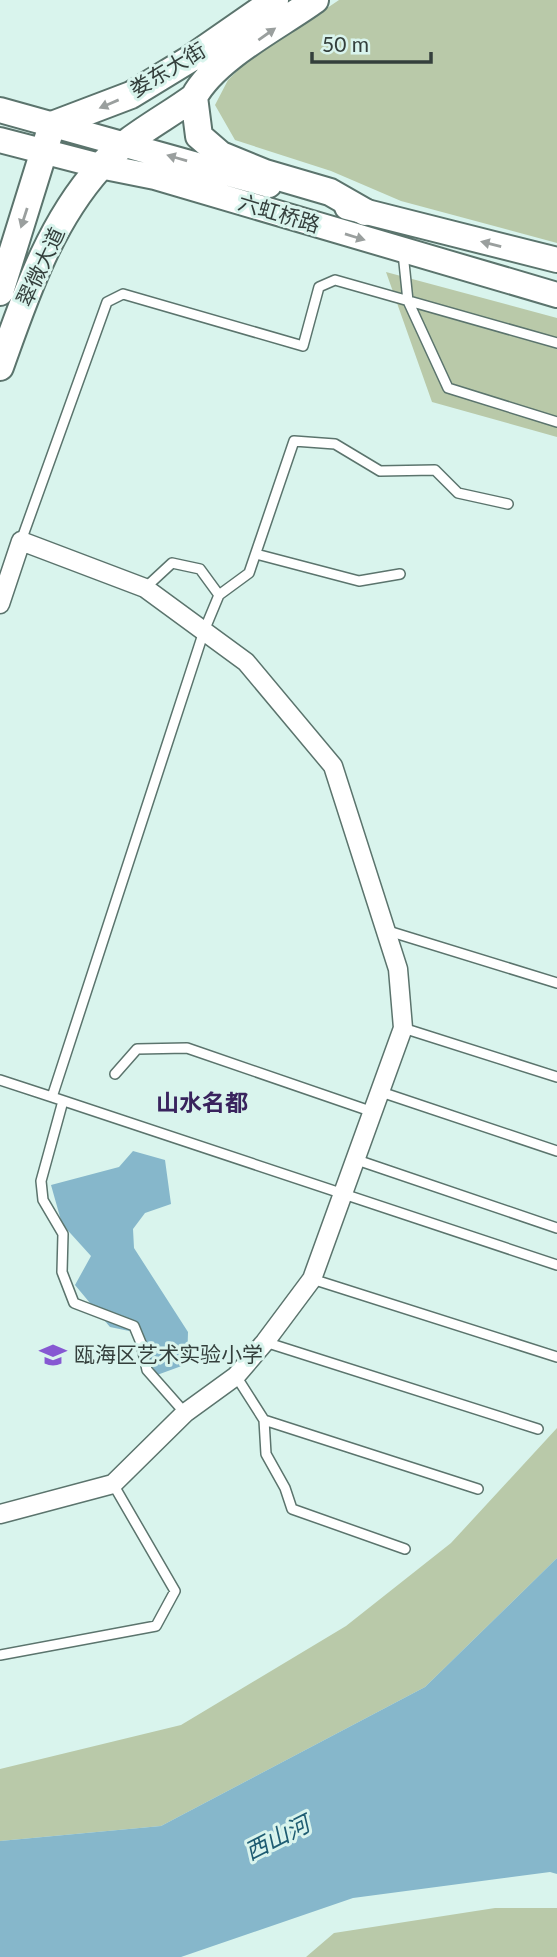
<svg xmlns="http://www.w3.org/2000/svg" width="557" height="1957" font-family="Lato,'Noto Sans SC',sans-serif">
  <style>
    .green { fill: #b9c9a9 }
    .water { fill: #86b7cb }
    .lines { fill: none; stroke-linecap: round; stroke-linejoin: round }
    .lane-casing { stroke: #5b746d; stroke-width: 12 }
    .street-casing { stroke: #5b746d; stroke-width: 21 }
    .secondary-casing { stroke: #5b746d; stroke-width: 28 }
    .primary-casing { stroke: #5b746d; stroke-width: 30 }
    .lane { stroke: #fff; stroke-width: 9 }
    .street { stroke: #fff; stroke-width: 18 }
    .secondary { stroke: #fff; stroke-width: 24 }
    .primary { stroke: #fff; stroke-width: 26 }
    .oneway { fill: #9a9f9e }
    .labels { text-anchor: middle; stroke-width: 6; stroke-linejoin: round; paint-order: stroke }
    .street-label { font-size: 21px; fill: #343f3c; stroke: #d9f4ed }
    .poi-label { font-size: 21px; fill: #343f3c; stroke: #d9f4ed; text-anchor: start }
    .neighbourhood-label { font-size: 23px; font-weight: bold; fill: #39235d; stroke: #d9f4ed }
    .water-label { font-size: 23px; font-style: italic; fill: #1e5c72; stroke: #d9f4ed }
  </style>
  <rect width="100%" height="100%" fill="#d9f4ed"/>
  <path class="green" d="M339 0H557V243L401 201 331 171 235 140 215 105 228 80 243 65Z
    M386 272 557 318V437L432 402Z
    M557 1428V1558L425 1687 161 1826 0 1841V1769L181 1725 346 1626 451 1543Z
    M495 1908H557V1957H306L334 1933Z"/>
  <path class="water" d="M133 1151 165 1160 171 1204 145 1213 133 1229 134 1248 188 1332 187 1364 157 1375 134 1332 110 1327 75 1285 91 1256 62 1224 51 1185 119 1167Z
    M557 1558V1874L550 1872 353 1898 181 1957H0V1841L161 1826 425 1687Z"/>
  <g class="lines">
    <defs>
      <path id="lane" d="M403 253 408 301 448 388 557 422
        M21 541 107 302 123 294 303 346 319 287 335 280 557 343
        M256 554 359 581 400 574
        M145 588 172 563 200 569 219 595
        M385 930 557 983
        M403 1028 557 1077
        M115 1074 137 1049 187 1048 373 1112
        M0 1080 52 1097 204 631 219 595 249 573 294 441 335 444 380 471 435 470 458 493 508 504
        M381 1092 557 1151
        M52 1097 557 1265
        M63 1101 41 1181 43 1200 63 1234 62 1272 74 1303 134 1326 141 1343 147 1370 185 1413
        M357 1160 557 1228
        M312 1279 557 1357
        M265 1342 538 1429
        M236 1376 264 1420 478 1489
        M264 1420 266 1454 285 1488 292 1509 405 1549
        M0 1655 156 1626 175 1591 113 1484"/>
      <path id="street" d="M0 604 21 541 145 588 246 662 333 766 398 969 403 1028 312 1279 265 1342 236 1376 185 1413 113 1484 0 1514"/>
      <path id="secondary" d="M0 110 269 185
        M0 140 100 166 155 177 557 295
        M347 207 557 260"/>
      <path id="primary" d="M194 97 199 136 221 155 265 173 330 192 365 212
        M0 292 52 125 131 95 190 59 275 0
        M0 367C25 297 49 224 100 167 124 139 164 119 194 97 215 58 279 26 315 0"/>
    </defs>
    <use href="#lane" class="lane-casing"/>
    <use href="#street" class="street-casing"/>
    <use href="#secondary" class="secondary-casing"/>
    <use href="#primary" class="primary-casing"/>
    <use href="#lane" class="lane"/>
    <use href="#street" class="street"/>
    <use href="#secondary" class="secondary"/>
    <use href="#primary" class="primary"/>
  </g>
  <defs><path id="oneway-solid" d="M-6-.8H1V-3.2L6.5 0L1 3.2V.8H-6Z" transform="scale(1.75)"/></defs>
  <g class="oneway">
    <use href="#oneway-solid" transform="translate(267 34) rotate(-35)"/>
    <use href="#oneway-solid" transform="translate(109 104) rotate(157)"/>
    <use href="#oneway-solid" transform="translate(177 158) rotate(-164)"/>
    <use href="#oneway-solid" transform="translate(24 218) rotate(108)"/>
    <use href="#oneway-solid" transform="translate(355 237) rotate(17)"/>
    <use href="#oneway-solid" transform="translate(491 244) rotate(-166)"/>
  </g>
  <defs>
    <symbol id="school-bare" viewBox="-9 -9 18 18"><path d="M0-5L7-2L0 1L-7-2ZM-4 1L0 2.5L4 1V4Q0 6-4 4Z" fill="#8658d2" stroke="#d9f4ed" stroke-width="2.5" paint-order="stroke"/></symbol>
  </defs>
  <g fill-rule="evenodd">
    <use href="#school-bare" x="34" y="1336" width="38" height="38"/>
  </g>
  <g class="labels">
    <g class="street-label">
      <text transform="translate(168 70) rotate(-31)" y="7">娄东大街</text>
      <text transform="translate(279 214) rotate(17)" y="7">六虹桥路</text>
      <text transform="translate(41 267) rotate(-65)" y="7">翠微大道</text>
    </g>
    <g class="poi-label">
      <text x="74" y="1362">瓯海区艺术实验小学</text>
    </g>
    <g class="neighbourhood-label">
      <text x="202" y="1111">山水名都</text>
    </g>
    <g class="water-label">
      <text transform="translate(277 1838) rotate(-27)" y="8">西山河</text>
    </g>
  </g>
  <path d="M312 52v10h119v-10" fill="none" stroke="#343f3c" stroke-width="3.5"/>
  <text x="322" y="52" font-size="21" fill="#343f3c" stroke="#d9f4ed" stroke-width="5" paint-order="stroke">50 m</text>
</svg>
